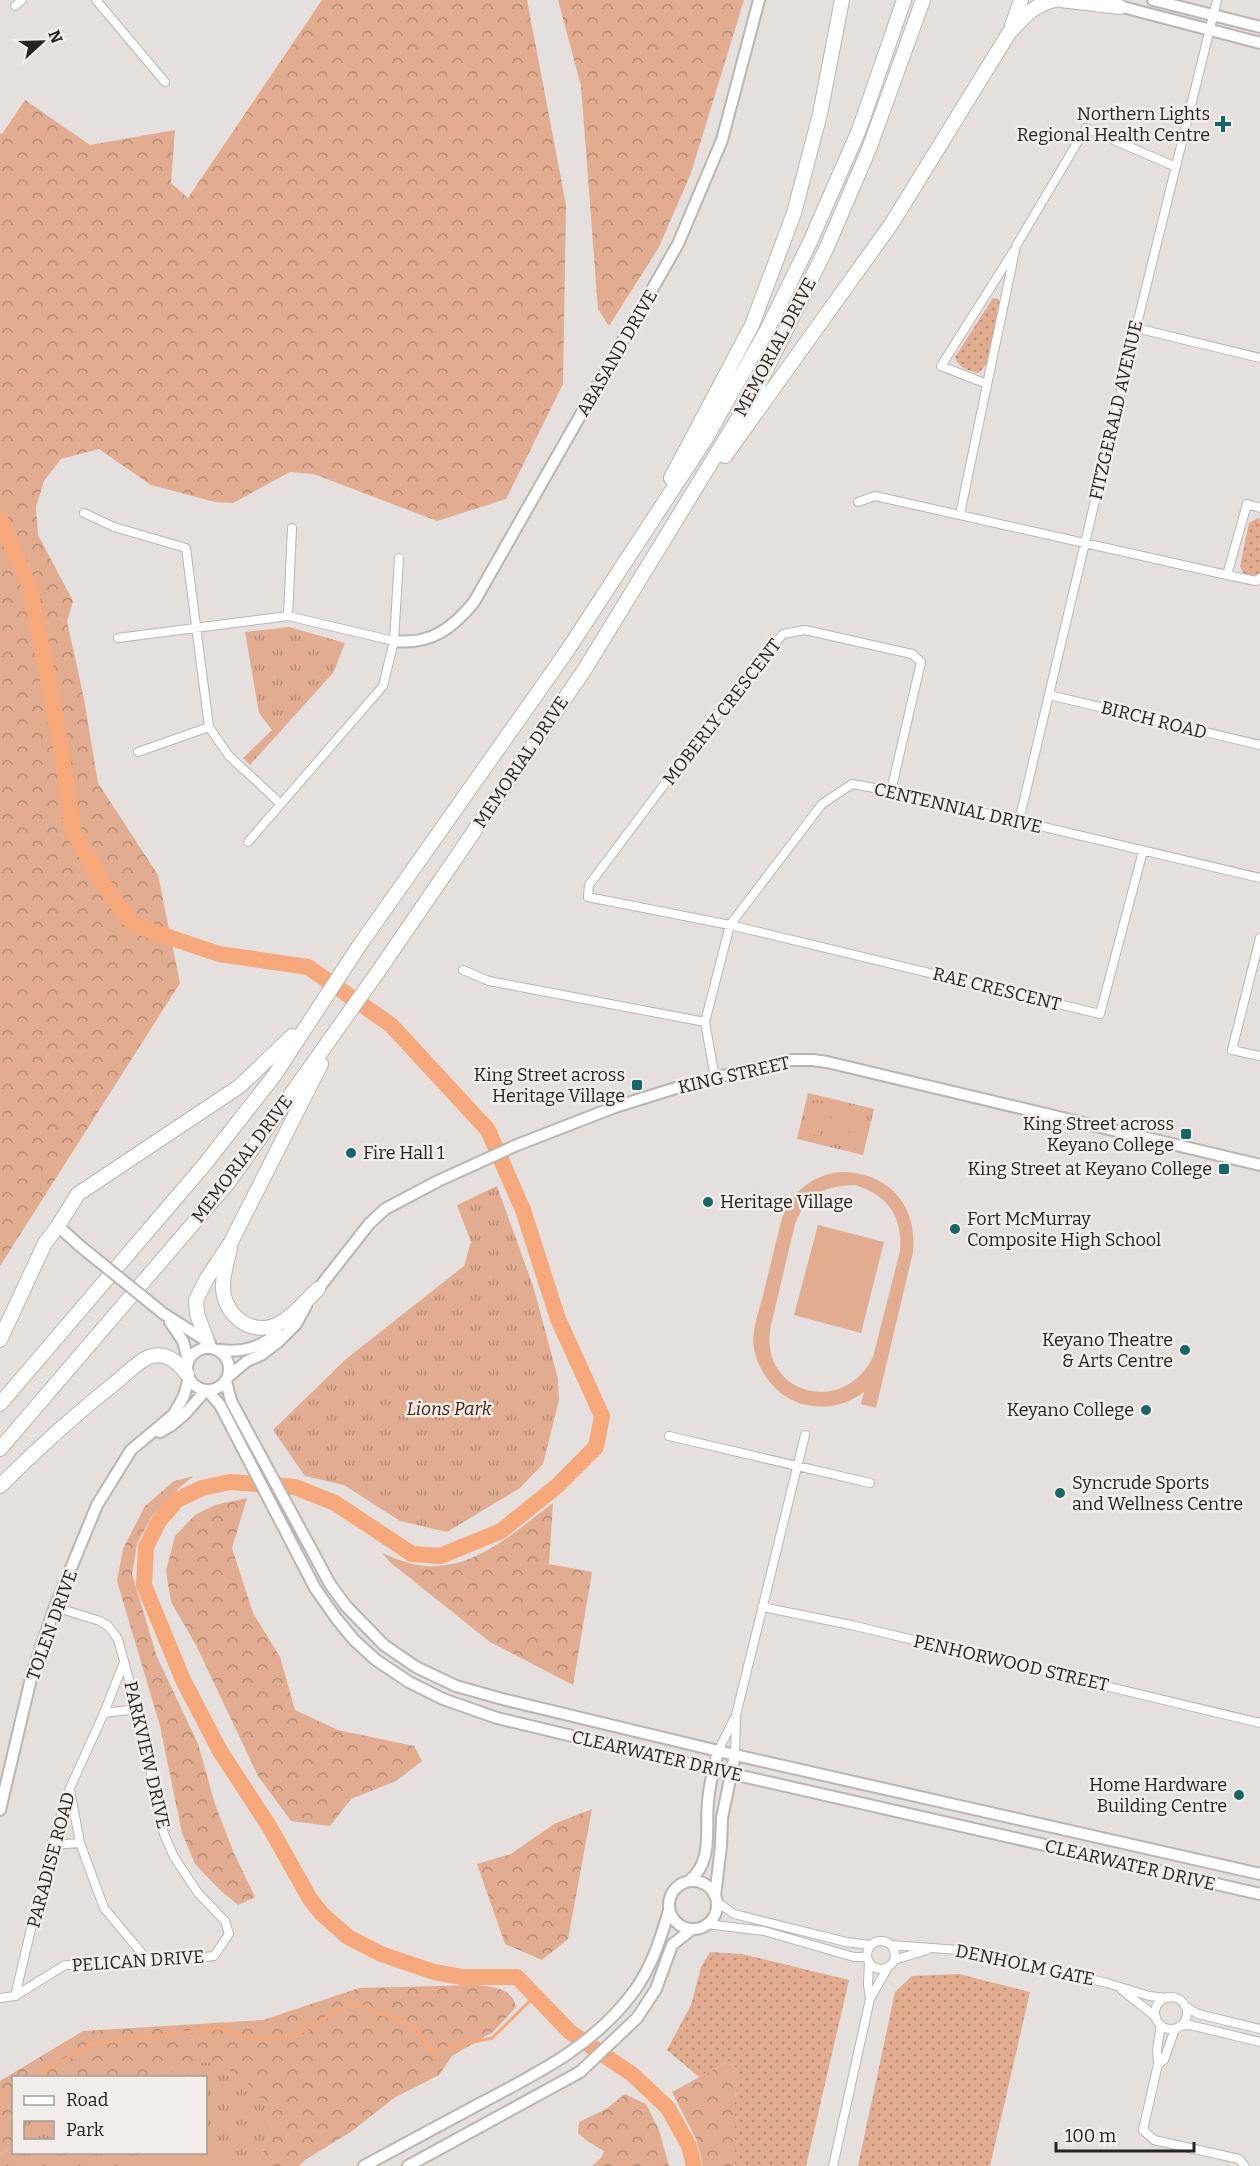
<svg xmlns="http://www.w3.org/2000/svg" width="1260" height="2166" font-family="Bitter,serif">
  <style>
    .grass { fill: url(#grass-dots) }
    .forest { fill: url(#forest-crowns) }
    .park { fill: url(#park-tufts) }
    .garden { fill: #e1ac8f; fill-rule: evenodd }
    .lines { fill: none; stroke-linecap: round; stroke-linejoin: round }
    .stream { stroke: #f6a87b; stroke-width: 3 }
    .river { stroke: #f6a87b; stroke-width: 16 }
    .street-casing { stroke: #bab5b3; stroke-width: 10 }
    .secondary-casing { stroke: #bab5b3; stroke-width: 14 }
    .highway-casing { stroke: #bab5b3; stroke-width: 16 }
    .street { stroke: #fff; stroke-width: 8 }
    .secondary { stroke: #fff; stroke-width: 10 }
    .highway { stroke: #fff; stroke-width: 14 }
    .secondary-bridge-casing { stroke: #bab5b3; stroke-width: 14; stroke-linecap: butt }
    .secondary-bridge { stroke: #fff; stroke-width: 10 }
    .poi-dot { fill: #166569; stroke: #f2edea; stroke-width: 2 }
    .labels { text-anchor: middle; stroke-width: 5; stroke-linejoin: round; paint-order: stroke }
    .poi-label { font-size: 18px; fill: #262423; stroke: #f2edea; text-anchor: end }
    .street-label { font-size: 18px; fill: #262423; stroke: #f2edea }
    .park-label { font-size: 18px; font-style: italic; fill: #40210e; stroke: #f2edea }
  </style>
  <defs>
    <pattern id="grass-dots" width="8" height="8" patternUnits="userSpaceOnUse" patternTransform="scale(1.5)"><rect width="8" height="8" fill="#e1ac8f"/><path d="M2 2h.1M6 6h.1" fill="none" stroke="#b68c74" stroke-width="1.8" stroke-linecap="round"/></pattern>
    <pattern id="forest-crowns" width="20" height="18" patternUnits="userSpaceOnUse" patternTransform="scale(1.5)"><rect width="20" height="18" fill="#e1ac8f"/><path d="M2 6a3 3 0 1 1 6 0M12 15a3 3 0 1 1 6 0" fill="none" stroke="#b68c74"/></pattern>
    <pattern id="park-tufts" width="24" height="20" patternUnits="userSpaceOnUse" patternTransform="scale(1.5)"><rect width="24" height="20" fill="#e1ac8f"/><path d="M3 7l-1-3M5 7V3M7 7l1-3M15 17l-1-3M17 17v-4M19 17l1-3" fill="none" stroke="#b68c74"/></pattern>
  </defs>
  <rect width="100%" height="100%" fill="#e5e0dd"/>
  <path class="grass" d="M993 298 998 299 1000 302 987 363 981 371 978 373C968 370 958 368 955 357Z
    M1258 518 1260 519V573L1252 576 1243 573 1240 566 1249 523Z
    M710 1952 742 1954 849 1980 806 2166H735V2098L738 2070 729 2061 699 2077 667 2050 691 2005 701 1967Z
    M959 1974 1030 1992 990 2166H858L895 1992 912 1976Z"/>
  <path class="forest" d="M322 0H527L566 205 563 384 506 499 437 521 314 474 290 472 233 503 215 502 151 485 99 449 61 459 44 481 36 507 38 535 73 601 67 621 84 699 98 783 158 875 180 983 0 1266V133L2 134 25 100 90 145 175 130 171 183 188 198Z
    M558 0H744L691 173 659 247 609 326 598 309 581 86Z
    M194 1476 181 1486 152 1516 137 1544 132 1574 157 1657 198 1744 215 1804 233 1851 255 1897 238 1905 221 1891 195 1864 182 1833 160 1726 117 1581 123 1549 145 1506 174 1481Z
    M247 1498 232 1548 253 1613 280 1657 295 1710 338 1730 414 1746 422 1761 396 1781 351 1799 330 1826 291 1821 258 1776 196 1645 171 1602 166 1571 175 1536 195 1515 215 1505Z
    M553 1503 549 1564 592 1572 573 1685 490 1642 391 1563 382 1553C392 1557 403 1562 413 1564 468 1577 513 1533 553 1503Z
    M592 1809 568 1939 542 1960 505 1944 477 1864 511 1854 554 1824Z
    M475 1985C492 1987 512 1987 516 2007L493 2032 452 2056 439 2075 394 2098 352 2131 305 2160 299 2166H258L272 2126 243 2078 173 2066 161 2077 14 2078 13 2145 0 2155V2081L83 2031 263 2020 359 1988Z
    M729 2061 738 2070 735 2098V2166H703L697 2141 672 2092Z
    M625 2094 646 2104 659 2130 669 2166H592L601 2158 604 2151 587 2141 578 2133 579 2122 606 2109Z"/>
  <path class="park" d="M289 627 345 643 333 673 250 765 243 758 272 730 259 713 245 632Z
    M808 1093 874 1109 863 1155 797 1139Z
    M497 1186 534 1289 558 1379 559 1400 543 1464 520 1488 447 1532 400 1521 344 1485 305 1476 273 1430 346 1359 464 1266 471 1242 457 1205Z
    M214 2062 243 2078 265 2103 272 2126 258 2166H0V2155L13 2145 14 2152H206V2078L139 2077H161L173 2066Z"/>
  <path class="garden" d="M814 1102 827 1105 820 1136 807 1133Z
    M834 1106 847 1109 840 1140 827 1137Z
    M854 1111 867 1114 860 1145 847 1142Z
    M839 1172C887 1171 918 1204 913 1252L876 1408 861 1404 864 1392C843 1407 824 1410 799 1403 776 1395 759 1373 754 1349 751 1333 758 1314 762 1299 769 1272 775 1245 782 1218 792 1192 811 1176 839 1172ZM855 1185C888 1195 903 1217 900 1251L873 1357C843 1418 757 1394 771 1325L795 1224C807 1194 824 1186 855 1185Z
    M818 1225 884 1242 861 1333 794 1315Z
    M206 2139 243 2166H131L142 2153 206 2152Z"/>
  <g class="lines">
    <path class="stream" d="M33 2078 91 2044 221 2028 257 2040 295 2036 350 2003 412 2025 432 2051 492 2038 535 1996
      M0 2096 14 2088"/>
    <path class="river" d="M0 519 30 588 60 742 73 832 105 887 133 925 219 954 308 967 391 1025 488 1130 523 1210 558 1319 602 1416 596 1447 557 1486 501 1531 440 1556 412 1554 335 1503 295 1487 230 1482 202 1488 177 1500 159 1521 146 1547 144 1585 183 1680 220 1751 269 1826 310 1899 322 1914 348 1937 381 1954 434 1972 462 1977H517L570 2032 633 2075 668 2108 689 2146 694 2166"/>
    <defs>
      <path id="street" d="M96 0 165 82
        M15 6 22 0
        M1136 328 1260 358
        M987 384 941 366 1013 252
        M858 502 875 496 1227 575 1256 581 1260 578
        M84 513 114 527 186 548 209 727 229 756 281 804
        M960 514 1016 246 1086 128 1176 167
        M1227 575 1247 504 1260 508
        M288 616 292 528
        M118 638 288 616 394 641
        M1049 695 1260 745
        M138 752 209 727
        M891 791 921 662 912 654 805 630 783 634 738 686 589 885 588 897 730 925 1100 1014 1143 851
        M1019 821 1136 328 1217 0
        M248 842 383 686 394 641 399 558
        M1260 938 1232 1050 1260 1056
        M463 970 489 981 705 1022
        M715 1078 705 1022 730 925 822 804 852 784 891 791 1260 878
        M669 1436 870 1483
        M762 1607 851 1625 1260 1723
        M104 1713 137 1709
        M718 1751 734 1719
        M735 1755 736 1715 805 1435
        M70 1790 80 1843 104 1908 150 1963
        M51 1845 80 1843
        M717 1902 734 1914 846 1942 870 1945
        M707 1924 764 1931 854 1957H867
        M867 1955a14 14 0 1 1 28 0a14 14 0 1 1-28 0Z
        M891 1945 972 1951 1107 1983 1149 1996 1168 1998
        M894 1960 927 1950
        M869 1962 868 1985 870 1999
        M1122 1990 1156 2017
        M15 1996 51 1845 70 1788 104 1713 124 1662
        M1155 2013a16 16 0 1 1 32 0a16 16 0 1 1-32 0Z
        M0 1998 15 1996 65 1965 150 1963 214 1956 229 1934 225 1921 198 1893 174 1857 164 1834 137 1709 118 1639 108 1626 100 1621 55 1607
        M1185 2006 1198 2014 1260 2029
        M1161 2025 1157 2049 1158 2064 1143 2130 1154 2140 1239 2159 1245 2166
        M1180 2026 1190 2025 1260 2042
        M1158 2064 1164 2060 1175 2029
        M833 2166 870 1999 888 1967"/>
      <path id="secondary" d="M1153 0 1260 27
        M1115 5 1260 43
        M394 641C430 645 452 629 474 602L678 244 722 140 759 0
        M58 1226 80 1246
        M315 1293 369 1224 385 1209 438 1181 517 1145 615 1107 692 1083 791 1060H813L827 1062 1260 1165
        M164 1314 210 1343
        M170 1322 183 1341 188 1360
        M187 1369a21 21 0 1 1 42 0a21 21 0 1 1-42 0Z
        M220 1350C240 1353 261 1348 277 1333
        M228 1377 247 1361 261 1355 278 1342 296 1324 306 1306
        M226 1381 231 1401 330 1584 346 1606 384 1645 416 1667 456 1686 506 1700 735 1755 1260 1874
        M208 1391 220 1405 315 1588 336 1618 354 1640 376 1660 409 1682 443 1699 497 1718 702 1767 1260 1894
        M160 1432 172 1425 185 1414 205 1391
        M0 1810 32 1674 55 1607 97 1505 131 1450 174 1414 184 1396 189 1377
        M669 1905a24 24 0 1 1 48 0a24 24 0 1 1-48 0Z
        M689 1881C714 1861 705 1829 708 1802 709 1785 714 1768 718 1751
        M715 1896 721 1846 722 1818 735 1755
        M364 2166C403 2145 442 2124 481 2103 540 2072 595 2045 635 1990 652 1966 661 1938 669 1910
        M408 2166 580 2072 637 2018 656 1989 672 1945 692 1929"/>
      <path id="highway" d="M1061 0 1120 7
        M1012 26 1021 0
        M725 456 892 223 1009 33C1024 17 1033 5 1055 0
        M671 478 752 325 794 213 820 114 842 0
        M230 1249C227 1261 223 1274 223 1286 223 1316 253 1338 280 1323 295 1315 306 1300 318 1289
        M0 1340 45 1243 58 1226 78 1194 240 1086 292 1036
        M207 1341 197 1314 196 1300 206 1280 231 1242 321 1064
        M0 1404 205 1164 274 1076 359 946 565 654 705 440 767 330 810 242 859 130 904 0
        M0 1449 228 1183 380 969 585 669 758 386 827 247 869 149 923 0
        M0 1486C38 1448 78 1412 120 1379 128 1372 139 1361 149 1357 165 1351 178 1362 187 1374"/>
    </defs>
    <use href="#street" class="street-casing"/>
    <use href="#secondary" class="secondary-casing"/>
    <use href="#highway" class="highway-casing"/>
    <use href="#street" class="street"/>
    <use href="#secondary" class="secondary"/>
    <use href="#highway" class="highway"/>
    <defs>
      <path id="secondary-bridge" d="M80 1246 164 1314"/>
    </defs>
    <use href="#secondary-bridge" class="secondary-bridge-casing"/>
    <use href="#secondary-bridge" class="secondary-bridge"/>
  </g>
  <g class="poi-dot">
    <path d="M1220 115h6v6h6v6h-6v6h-6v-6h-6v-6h6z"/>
    <rect x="631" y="1079" width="12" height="12" rx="3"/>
    <rect x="1180" y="1128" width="12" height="12" rx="3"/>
    <circle cx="351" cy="1153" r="6"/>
    <rect x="1218" y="1163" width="12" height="12" rx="3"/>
    <circle cx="708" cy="1202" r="6"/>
    <circle cx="955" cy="1229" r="6"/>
    <circle cx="1185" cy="1350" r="6"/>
    <circle cx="1146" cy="1410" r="6"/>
    <circle cx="1060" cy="1493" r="6"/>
    <circle cx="1239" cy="1795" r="6"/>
  </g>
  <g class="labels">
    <g class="poi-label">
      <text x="1210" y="120">Northern Lights<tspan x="1210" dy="21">Regional Health Centre</tspan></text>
      <text x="625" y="1081">King Street across<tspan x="625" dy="21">Heritage Village</tspan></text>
      <text x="1174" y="1130">King Street across<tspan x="1174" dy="21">Keyano College</tspan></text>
      <text x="363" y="1159" text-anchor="start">Fire Hall 1</text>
      <text x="1212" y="1175">King Street at Keyano College</text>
      <text x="720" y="1208" text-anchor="start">Heritage Village</text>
      <text x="967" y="1225" text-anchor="start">Fort McMurray<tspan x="967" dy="21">Composite High School</tspan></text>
      <text x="1173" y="1346">Keyano Theatre<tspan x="1173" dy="21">&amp; Arts Centre</tspan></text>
      <text x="1134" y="1416">Keyano College</text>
      <text x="1072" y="1489" text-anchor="start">Syncrude Sports<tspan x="1072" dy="21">and Wellness Centre</tspan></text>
      <text x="1227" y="1791">Home Hardware<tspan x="1227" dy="21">Building Centre</tspan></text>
    </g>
    <g class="street-label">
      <text transform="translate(775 347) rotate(-62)" y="6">MEMORIAL DRIVE</text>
      <text transform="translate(617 353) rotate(-60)" y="6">ABASAND DRIVE</text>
      <text transform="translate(1116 410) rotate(-77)" y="6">FITZGERALD AVENUE</text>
      <text transform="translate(722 712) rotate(-52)" y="6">MOBERLY CRESCENT</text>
      <text transform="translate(1154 720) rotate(14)" y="6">BIRCH ROAD</text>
      <text transform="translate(521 762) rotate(-56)" y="6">MEMORIAL DRIVE</text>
      <text transform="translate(958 808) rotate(13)" y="6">CENTENNIAL DRIVE</text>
      <text transform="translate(997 989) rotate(14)" y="6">RAE CRESCENT</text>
      <text transform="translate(734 1075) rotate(-13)" y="6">KING STREET</text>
      <text transform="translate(242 1159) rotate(-53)" y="6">MEMORIAL DRIVE</text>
      <text transform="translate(52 1625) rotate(-70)" y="6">TOLEN DRIVE</text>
      <text transform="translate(1011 1663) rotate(13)" y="6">PENHORWOOD STREET</text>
      <text transform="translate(147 1755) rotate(77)" y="6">PARKVIEW DRIVE</text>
      <text transform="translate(657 1756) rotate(13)" y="6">CLEARWATER DRIVE</text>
      <text transform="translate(51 1860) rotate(-75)" y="6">PARADISE ROAD</text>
      <text transform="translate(1130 1865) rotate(13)" y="6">CLEARWATER DRIVE</text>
      <text transform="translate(138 1961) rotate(-4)" y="6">PELICAN DRIVE</text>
      <text transform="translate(1025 1965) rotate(12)" y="6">DENHOLM GATE</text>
    </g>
    <g class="park-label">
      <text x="449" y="1415">Lions Park</text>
    </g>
  </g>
  <rect x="12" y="2076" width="195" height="78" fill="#f2edea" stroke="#a09d9a" stroke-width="1.5"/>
  <rect x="24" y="2096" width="30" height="9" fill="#ffffff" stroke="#a09d9a" stroke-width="1.5"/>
  <text x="66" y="2106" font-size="18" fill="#262423">Road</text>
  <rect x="24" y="2121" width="30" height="18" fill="url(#park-tufts)" stroke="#a09d9a" stroke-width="1.5"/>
  <text x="66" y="2136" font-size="18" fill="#262423">Park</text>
  <g transform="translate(42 42) rotate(68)" stroke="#f2edea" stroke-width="4.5" paint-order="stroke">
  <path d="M0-4.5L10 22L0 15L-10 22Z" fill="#262423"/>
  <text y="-9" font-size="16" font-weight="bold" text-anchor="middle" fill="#262423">N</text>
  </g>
  <path d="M1056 2142v9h138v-9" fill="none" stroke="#262423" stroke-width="3"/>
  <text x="1065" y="2142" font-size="18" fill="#262423" stroke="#f2edea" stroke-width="4.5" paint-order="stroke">100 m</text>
</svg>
